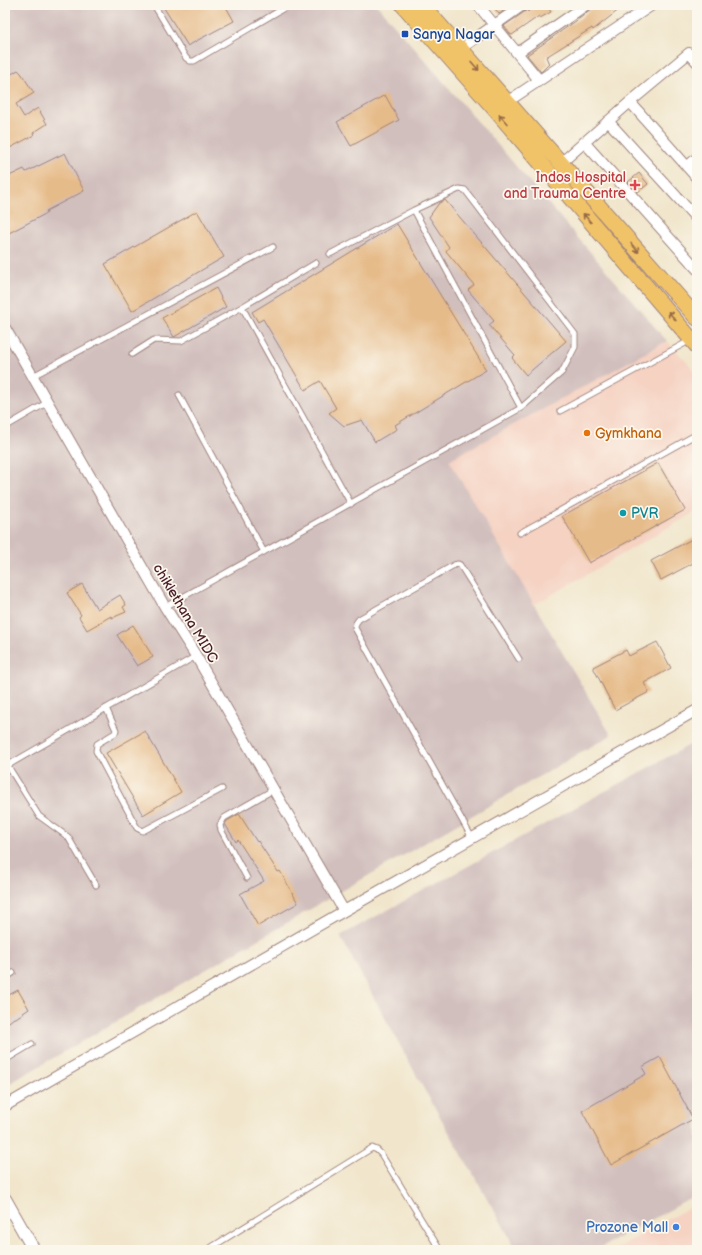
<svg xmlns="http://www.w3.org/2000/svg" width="702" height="1255" font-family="'Balsamiq Sans',sans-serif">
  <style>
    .built { fill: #f5d2c2 }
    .industrial { fill: #d1bfbd }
    .building { fill: #e6bb8a }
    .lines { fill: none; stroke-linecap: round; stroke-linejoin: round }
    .service-casing { stroke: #9e827c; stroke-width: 7 }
    .minor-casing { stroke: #9e827c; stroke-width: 12 }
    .tertiary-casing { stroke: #9e827c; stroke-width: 14 }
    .primary-casing { stroke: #9e827c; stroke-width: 17 }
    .service { stroke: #fff; stroke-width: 5 }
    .minor { stroke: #fff; stroke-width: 10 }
    .tertiary { stroke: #fff; stroke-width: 12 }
    .primary { stroke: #f1c369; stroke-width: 15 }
    .oneway { stroke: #956947 }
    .transit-dot { fill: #1a4fb4; stroke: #fbf7ec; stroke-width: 1.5 }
    .health-dot { fill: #e0444e; stroke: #fbf7ec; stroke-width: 1.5 }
    .food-dot { fill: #e8710a; stroke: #fbf7ec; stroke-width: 1.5 }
    .culture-dot { fill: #0f9aa8; stroke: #fbf7ec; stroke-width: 1.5 }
    .shop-dot { fill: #3f7fe0; stroke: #fbf7ec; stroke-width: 1.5 }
    .labels { text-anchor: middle; stroke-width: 3.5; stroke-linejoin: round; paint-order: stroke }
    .transit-label { font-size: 14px; fill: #164399; stroke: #fbf7ec; text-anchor: start }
    .health-label { font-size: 14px; fill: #be3a42; stroke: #fbf7ec; text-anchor: end }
    .food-label { font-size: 14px; fill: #c56008; stroke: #fbf7ec; text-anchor: start }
    .culture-label { font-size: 14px; fill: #0d838f; stroke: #fbf7ec; text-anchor: start }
    .street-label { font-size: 14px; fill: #4a1f2b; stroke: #fbf7ec }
    .shop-label { font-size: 14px; fill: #366cbe; stroke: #fbf7ec; text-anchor: end }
  </style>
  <rect width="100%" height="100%" fill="#fbf7ec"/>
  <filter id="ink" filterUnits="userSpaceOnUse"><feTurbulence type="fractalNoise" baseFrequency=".025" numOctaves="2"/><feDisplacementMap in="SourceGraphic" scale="8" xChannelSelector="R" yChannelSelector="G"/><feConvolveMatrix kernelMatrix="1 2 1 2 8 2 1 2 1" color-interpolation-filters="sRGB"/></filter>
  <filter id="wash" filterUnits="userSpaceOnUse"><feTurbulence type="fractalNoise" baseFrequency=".012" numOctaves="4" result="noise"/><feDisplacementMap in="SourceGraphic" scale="16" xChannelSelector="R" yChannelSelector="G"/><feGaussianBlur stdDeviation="0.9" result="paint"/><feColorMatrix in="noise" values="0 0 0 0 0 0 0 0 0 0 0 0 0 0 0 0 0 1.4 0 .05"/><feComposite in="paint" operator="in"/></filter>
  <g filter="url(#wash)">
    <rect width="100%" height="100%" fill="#f1e6cc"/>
    <path class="built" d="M667 341 697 373V511L534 605 448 459Z
      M697 1203V1250H614Z"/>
    <path class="industrial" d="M5 5H377L667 341 449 460 611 735 5 1086Z
      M697 741V1195L596 1250H517L424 1089 340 936Z"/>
    <g id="blocks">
      <path class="building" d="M162 5H225L234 21 198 40 188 46Z
        M492 5H512L499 14Z
        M535 5H546L551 12 540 18 539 16 512 35 510 34 504 26 527 10 528 12Z
        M596 5H625L593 30 592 28 546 57 549 64 541 72 527 55 583 16V15Z
        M18 70 21 73 34 93 16 104 24 117 38 108 47 124 33 133 34 135 8 149 5 143V78Z
        M385 95 399 120 351 146 337 122Z
        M65 153 84 191 46 211 47 213 9 233 5 226V178L24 169 26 172Z
        M639 173 648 184 638 192 628 182Z
        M445 200 566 341 526 375 512 358 515 355 489 325 494 321 468 290 474 285 446 251 449 247 429 217 439 203Z
        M197 211 224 257 132 311 105 264Z
        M397 224 486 370 395 425 397 429 375 442 362 420 344 426 329 413 336 408 320 381 305 390 263 319 258 322 252 312Z
        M216 288 226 307 174 337 162 318Z
        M658 463 685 510 589 563 562 516Z
        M694 538 697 545V561L661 580 651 561Z
        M82 584 97 609 120 595 126 605 123 607 126 612 112 618 111 616 87 630 79 617 81 615 67 593Z
        M133 625 153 657 137 666 117 635Z
        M657 642 671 668 644 683 649 692 615 710 593 667 626 650 629 656Z
        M145 731 181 792 143 815 106 753Z
        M239 814 257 842 258 841 278 872 280 871 298 903 258 926 240 894 264 881 238 840 236 842 225 824 227 821Z
        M18 990 29 1009 16 1018H14L5 1025V997Z
        M660 1057 693 1119 611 1165 582 1111 646 1074 642 1067Z"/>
    </g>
  </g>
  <g filter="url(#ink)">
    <use href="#blocks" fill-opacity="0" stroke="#9e827c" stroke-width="1"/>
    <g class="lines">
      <defs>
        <path id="service" d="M154 5 186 58 190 61H194L289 5
          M330 254 414 210 521 408
          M242 307 351 504
          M132 354 154 340 181 341 242 307 316 263
          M33 376 273 247
          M179 395 264 552
          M560 411 691 340
          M5 427 48 402
          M520 533 697 434
          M165 607 521 408 562 372 575 347V334L465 190 459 189 414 210
          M106 708 116 730 115 733 97 744 96 751 137 828 143 831 222 789
          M8 766 39 816 68 837 96 885
          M5 767 196 656
          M472 838 355 628 356 623 359 619 454 565 458 564 460 565 519 659
          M247 878 221 830 220 825 224 818 273 790
          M5 978 13 973
          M5 1060 32 1044
          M207 1250 372 1148 377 1150 381 1154 440 1250"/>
        <path id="minor" d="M478 5 539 80
          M456 52 523 5
          M517 53 586 5
          M507 102 652 5
          M630 102 697 178
          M608 121 697 219
          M584 142 697 269
          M561 163 630 102 689 53 697 62
          M687 167 697 158
          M5 328 165 607 196 656 344 911
          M5 1106 344 911 697 710"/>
        <path id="tertiary" d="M5 1199 34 1250"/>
        <path id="primary" d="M403 5 493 107 697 346
          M422 5 697 318"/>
      </defs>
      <use href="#service" class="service-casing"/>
      <use href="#minor" class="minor-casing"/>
      <use href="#tertiary" class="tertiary-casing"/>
      <use href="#primary" class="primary-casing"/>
      <use href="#service" class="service"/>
      <use href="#minor" class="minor"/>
      <use href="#tertiary" class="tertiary"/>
      <use href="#primary" class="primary"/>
    </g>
    <defs><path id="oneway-shaft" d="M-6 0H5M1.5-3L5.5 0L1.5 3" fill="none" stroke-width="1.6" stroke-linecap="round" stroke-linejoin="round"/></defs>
    <g class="oneway">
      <use href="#oneway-shaft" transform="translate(475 66) rotate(49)"/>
      <use href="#oneway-shaft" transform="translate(503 119) rotate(-131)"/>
      <use href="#oneway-shaft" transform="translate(587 218) rotate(-131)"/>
      <use href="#oneway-shaft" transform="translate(635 248) rotate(49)"/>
      <use href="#oneway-shaft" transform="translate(672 316) rotate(-131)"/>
    </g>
  </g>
  <rect class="transit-dot" x="401" y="30" width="8" height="8" rx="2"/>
  <path class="health-dot" d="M633 179h4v4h4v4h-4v4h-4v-4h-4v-4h4z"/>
  <circle class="food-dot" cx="587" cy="433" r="4"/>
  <circle class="culture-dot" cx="623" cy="513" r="4"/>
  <circle class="shop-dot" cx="676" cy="1227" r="4"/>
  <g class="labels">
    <g class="transit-label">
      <text x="413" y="39">Sanya Nagar</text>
    </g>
    <g class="health-label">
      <text x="626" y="182">Indos Hospital<tspan x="626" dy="16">and Trauma Centre</tspan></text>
    </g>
    <g class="food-label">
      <text x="595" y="438">Gymkhana</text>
    </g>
    <g class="culture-label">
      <text x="631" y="518">PVR</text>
    </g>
    <g class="street-label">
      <text transform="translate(186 613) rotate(59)" y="5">chiklethana MIDC</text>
    </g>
    <g class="shop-label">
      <text x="668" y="1232">Prozone Mall</text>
    </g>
  </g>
  <rect width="702" height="1255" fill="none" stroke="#fbf7ec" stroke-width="20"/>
</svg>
